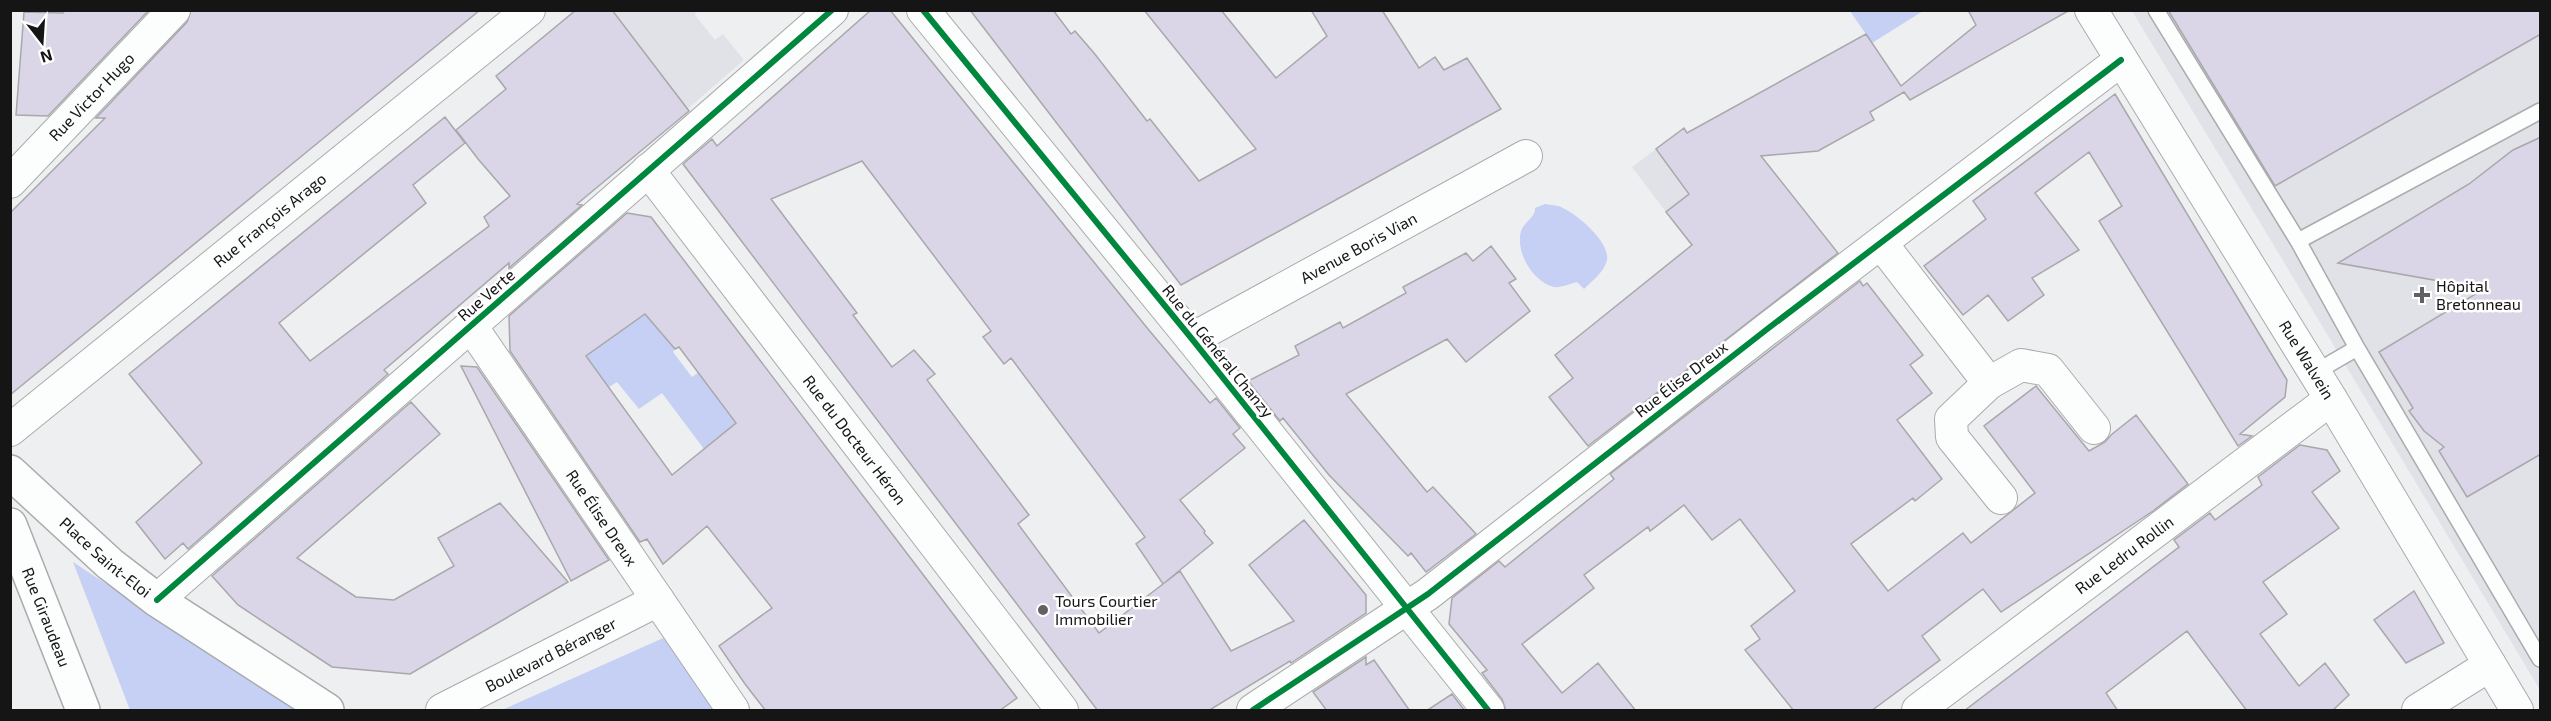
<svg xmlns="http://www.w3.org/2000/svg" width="2551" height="721" font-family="'Exo 2',sans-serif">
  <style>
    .built { fill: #e0e2e8 }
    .green { fill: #c6d0f4 }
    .building { fill: #dad5e7; stroke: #a8a8aa; stroke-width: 1.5; fill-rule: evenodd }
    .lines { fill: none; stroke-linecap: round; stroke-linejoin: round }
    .service-casing { stroke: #aaabac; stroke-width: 18 }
    .minor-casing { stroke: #aaabac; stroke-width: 34 }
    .tertiary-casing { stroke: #aaabac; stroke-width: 36 }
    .service { stroke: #fcfdfd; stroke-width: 15 }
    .minor { stroke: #fcfdfd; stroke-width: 32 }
    .tertiary { stroke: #fcfdfd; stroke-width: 33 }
    .cycleway-casing { stroke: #fff; stroke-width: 10 }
    .cycleway { stroke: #00873e; stroke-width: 6 }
    .poi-dot { fill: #616163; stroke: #fff; stroke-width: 2 }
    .labels { text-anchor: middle; stroke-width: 5; stroke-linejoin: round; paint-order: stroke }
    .street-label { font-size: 16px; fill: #151516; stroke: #fff }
    .poi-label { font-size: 16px; fill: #151516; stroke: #fff; text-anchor: start }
  </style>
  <rect width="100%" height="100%" fill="#eeeff1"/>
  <path class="built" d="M615 11H696L695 15 715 40 723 34 744 60 662 131 587 35Z
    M2132 11H2540V690L2267 234Z
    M1684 128 1717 173 1666 212 1632 167Z"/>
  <path class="green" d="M1850 11H1923L1872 43Z
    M1545 204C1551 205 1558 205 1563 208 1578 215 1610 242 1607 260 1605 271 1591 282 1584 289L1577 282C1570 284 1560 288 1554 287 1533 282 1515 252 1521 231 1524 222 1536 217 1535 208Z
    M624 268 656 324 675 349 673 352 692 377 699 372 727 389 717 398 736 424 704 449 662 393 639 409 617 382 609 387 586 356Z
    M73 562 297 710H130Z
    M670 635 718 710H502Z"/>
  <path class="building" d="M65 10H149L48 116 16 115 24 12 63 13Z
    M191 10H480L10 395V213L105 118H96L187 22Z
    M576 10H612L689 111 577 204 582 205 509 268V263L384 370 388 374 188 549 183 543 165 559 136 522 202 463 129 374 445 117 465 143 413 185 426 203 279 323 310 361 489 226 484 217 510 196 478 159 456 130 506 89 496 76Z
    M871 10H890L1148 329 1210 403 1216 398 1240 428 1233 434 1245 448 1180 500 1205 531 1204 533 1213 543 1163 584 1136 544 1145 537 1011 358 1004 364 983 337 991 331 862 161 771 199 857 313 853 315 892 367 914 350 935 374 927 380 1029 515 1018 524 1099 633 1180 571 1231 651 1294 621 1249 565 1304 520 1366 595V613L1291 663 1290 661 1208 711H1098L683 164 712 139 717 146Z
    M970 10H1053L1071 34 1075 31 1094 53 1147 121 1150 119 1199 181 1256 149 1144 10H1221L1276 78 1327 36 1311 10H1382L1419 68 1435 57 1444 70 1467 58 1501 109 1181 285Z
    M1968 10H2070L1910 100 1904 92 1870 112 1874 120 1818 151 1761 156 1838 253 1588 446 1549 397 1573 378 1555 355 1692 245 1666 212 1689 194 1656 149 1684 128 1687 133 1866 34 1901 86 1976 25Z
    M2168 10H2541V34L2275 186Z
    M2115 94 2287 380 2285 397 2240 434 2252 436 2238 446 2099 221 2122 206 2089 152 2035 193 2079 250 2032 278 2044 295 2008 321 1988 295 1963 315 1924 266 1986 219 1973 201Z
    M2541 137V454L2467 497 2439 451 2444 447 2424 431 2409 411 2413 408 2379 352 2484 289 2338 263 2469 184 2513 150Z
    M627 213 651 217 1017 698 999 711H766L745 684 719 646 772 608 707 526 663 564 647 539 640 542 510 351 509 316ZM645 314 675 349 679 347 736 423 672 475 586 356Z
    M1491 246 1516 279 1509 283 1530 311 1466 362 1447 339 1346 394 1427 492 1433 487 1476 534 1426 572 1411 553 1408 556 1329 475 1283 418 1280 421 1248 381 1299 355 1295 346 1340 322 1343 328 1406 293 1403 287 1466 253 1473 261Z
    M1860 281 1863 286 1867 283 1923 355 1910 365 1932 393 1897 420 1942 479 1915 501 1913 498 1851 544 1888 591 1963 533 1971 543 2035 493 1984 426 2036 386 2089 451 2105 442 2111 435 2136 415 2188 484 2153 511 2001 612 1983 589 1922 636 1940 660 1871 711H1794L1745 650 1760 639 1751 626 1795 591 1740 519 1712 540 1684 505 1650 531 1648 527 1584 575 1594 588 1522 644 1562 693 1598 663 1636 711H1506L1502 699 1482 673 1487 670 1449 624 1452 598 1499 561 1505 567 1614 479 1610 474Z
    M461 366 477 367 609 560 571 581Z
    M411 402 440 434 297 558 356 597 394 600 454 566 438 538 500 503 568 582 410 674 332 667 238 605 212 576Z
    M2300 445 2327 450 2340 471 2312 492 2339 528 2263 582 2287 614 2260 634 2299 686 2325 663 2349 695 2332 711H2247L2187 631 2106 693 2118 711H1964L2179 547 2174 540 2210 513 2215 520 2262 485 2258 477Z
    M2414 591 2444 643 2406 663 2374 620Z
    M1366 657V665L1374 660 1410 711H1327L1313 692Z
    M1452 694 1465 711H1426Z"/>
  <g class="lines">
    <defs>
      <path id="service" d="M2156 10 2298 241 2357 348 2314 373
        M2298 241 2540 111
        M2357 348 2540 659"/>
      <g id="minor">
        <path d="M923 10 1192 339 1488 710"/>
        <path id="s1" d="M2091 10 2331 399 2517 710"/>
        <path id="s2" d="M648 170 1062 710"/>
        <path id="s3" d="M10 182 174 10"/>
        <path d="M1881 243 1989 383"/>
        <path id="s4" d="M471 326 733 710"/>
        <path id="s5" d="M1192 339 1526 156"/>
        <path id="s6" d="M10 430 529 10"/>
        <path d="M2001 498 1952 437 1951 419 1989 383 2021 365 2048 370 2094 428"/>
        <path d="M157 600 832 10"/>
        <path id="s7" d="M442 710 658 600"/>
        <path d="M1253 710 1428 594 1766 330 2121 60"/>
        <path id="s8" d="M1918 710 2331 399"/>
        <path d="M2418 710 2490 665"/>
      </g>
      <g id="tertiary">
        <path id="s9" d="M10 472 110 564 157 600 327 710"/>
        <path id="s10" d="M10 525 83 710"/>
      </g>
    </defs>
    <use href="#service" class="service-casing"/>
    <use href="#minor" class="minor-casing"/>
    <use href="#tertiary" class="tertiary-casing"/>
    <use href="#service" class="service"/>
    <use href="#minor" class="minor"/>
    <use href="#tertiary" class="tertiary"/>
    <defs>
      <path id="cycleway" d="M923 10 1192 339 1488 710
        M157 600 832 10
        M1253 710 1428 594 1766 330 2121 60"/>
    </defs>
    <use href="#cycleway" class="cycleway-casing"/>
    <use href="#cycleway" class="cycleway"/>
  </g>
  <g class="poi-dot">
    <path d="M2419 286h6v6h6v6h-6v6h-6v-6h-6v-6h6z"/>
    <circle cx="1043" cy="610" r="6"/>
  </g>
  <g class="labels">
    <g class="street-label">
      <text dy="6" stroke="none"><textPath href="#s3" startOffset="118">Rue Victor Hugo</textPath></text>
      <text dy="6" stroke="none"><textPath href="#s6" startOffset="334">Rue François Arago</textPath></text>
      <text dy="6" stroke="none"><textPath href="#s5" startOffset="190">Avenue Boris Vian</textPath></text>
      <text transform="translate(486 295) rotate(-41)" y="6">Rue Verte</text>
      <text transform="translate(1218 351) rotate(51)" y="6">Rue du Général Chanzy</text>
      <text dy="6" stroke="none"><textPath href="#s1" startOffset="411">Rue Walvein</textPath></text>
      <text transform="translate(1681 379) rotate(-38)" y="6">Rue Élise Dreux</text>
      <text dy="6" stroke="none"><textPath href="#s2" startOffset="340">Rue du Docteur Héron</textPath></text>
      <text dy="6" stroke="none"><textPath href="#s4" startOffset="232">Rue Élise Dreux</textPath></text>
      <text dy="6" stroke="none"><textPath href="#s8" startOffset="258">Rue Ledru Rollin</textPath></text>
      <text dy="6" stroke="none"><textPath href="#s9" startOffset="128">Place Saint-Eloi</textPath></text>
      <text dy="6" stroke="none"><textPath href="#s10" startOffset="99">Rue Giraudeau</textPath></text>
      <text dy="6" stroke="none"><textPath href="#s7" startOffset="122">Boulevard Béranger</textPath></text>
    </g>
    <g class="poi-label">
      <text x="2436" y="292">Hôpital<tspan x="2436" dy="18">Bretonneau</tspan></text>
      <text x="1055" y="607">Tours Courtier<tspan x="1055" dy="18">Immobilier</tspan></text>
    </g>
  </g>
  <rect width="2551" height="721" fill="none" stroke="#151516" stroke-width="24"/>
  <g transform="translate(42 42) rotate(163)" stroke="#ffffff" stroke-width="4.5" paint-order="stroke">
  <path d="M0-4.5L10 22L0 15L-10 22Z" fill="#151516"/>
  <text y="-9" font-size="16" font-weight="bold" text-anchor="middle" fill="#151516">N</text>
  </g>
</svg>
